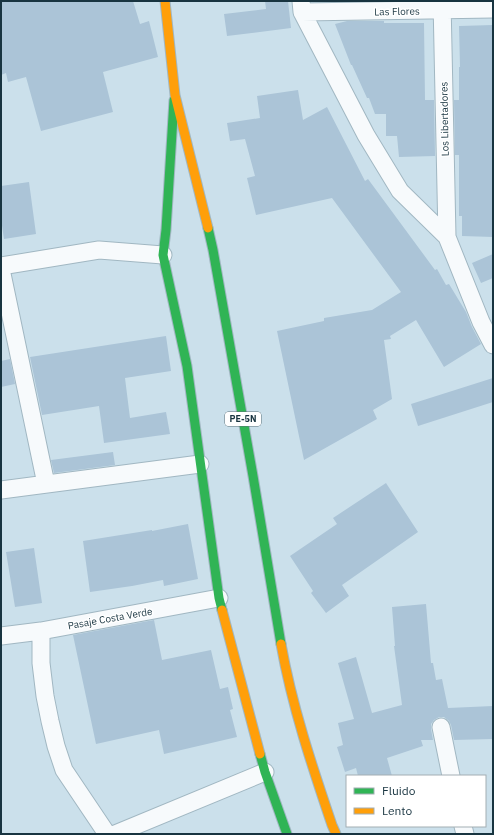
<svg xmlns="http://www.w3.org/2000/svg" width="494" height="835" font-family="'IBM Plex Sans',sans-serif">
  <style>
    .building { fill: #abc4d7 }
    .lines { fill: none; stroke-linecap: round; stroke-linejoin: round }
    .street-casing { stroke: #a1b7c2; stroke-width: 19 }
    .fast-casing { stroke: #a1b7c2; stroke-width: 11 }
    .slow-casing { stroke: #a1b7c2; stroke-width: 11 }
    .street { stroke: #f7fafc; stroke-width: 17 }
    .fast { stroke: #30b455; stroke-width: 9 }
    .slow { stroke: #ff9f0a; stroke-width: 9 }
    .labels { text-anchor: middle; stroke-width: 3; stroke-linejoin: round; paint-order: stroke }
    .shield { fill: #fff; stroke: #5d7179; stroke-width: 1 }
    .shield-label { font-size: 9px; font-weight: bold; fill: #183440 }
    .street-label { font-size: 10px; fill: #183440; stroke: #fff }
  </style>
  <rect width="100%" height="100%" fill="#cbe0eb"/>
  <path class="building" d="M1 1H133L140 24 149 21 158 57 103 72 113 112 41 131 26 77 8 82 6 73 1 75Z
    M265 1H288L291 28 227 36 224 14 266 9Z
    M347 21H384V23H424L425 100H434L435 156 399 157 397 136H386V114H375L369 98H367L352 65H351L335 24Z
    M493 25V237L462 236V216H459V155H455L454 100H459V67H460L459 26Z
    M298 90 303 120 327 107 365 181 368 179 435 270 437 269 446 285 449 284 466 312 472 327 481 344 444 367 416 320 390 336 391 339 384 340 392 399 373 410 377 419 304 460 277 331 324 321V318L372 310 401 292 332 198 256 215 247 178 255 176 245 139 230 141 227 123 260 118 257 96Z
    M29 182 36 234 4 239 1 219V186Z
    M493 254V278L481 283 472 263Z
    M166 336 171 371 125 378 130 418 166 412 170 434 104 443 99 406 42 415 30 357Z
    M10 359 15 384 1 387V361Z
    M493 378V402L418 426 411 404Z
    M113 452 115 465 54 473 51 460Z
    M386 483 418 532 342 585 349 596 326 613 311 593 313 591 290 556 337 524 333 518Z
    M188 524 198 579 164 586 163 580 132 586 90 592 83 541 152 530V531Z
    M34 548 42 603 15 607 6 552Z
    M426 604 431 663H433L436 680 442 679 448 708 493 706V739L454 740 451 725 449 721 444 717H439L434 720 431 724V729L433 740H421L423 746 387 758 392 776H358L356 768 345 772 337 747 343 745 338 723 354 719 338 663 356 657 372 713 402 705 394 646H395L392 607Z
    M154 620 162 660 211 650 220 689 228 687 233 709 230 710 237 737 164 754 159 730 96 744 73 635Z"/>
  <g class="lines">
    <defs>
      <path id="street" d="M301 1 302 12 366 135 400 191 447 237 481 322 493 345
        M442 1 447 237
        M302 12 493 9
        M1 266 99 250 163 255
        M1 269 46 484
        M1 490 200 464
        M41 631V663L45 696 50 721 56 746 64 770 107 834
        M1 636 41 631 219 598
        M441 727 451 776
        M463 826 465 834
        M115 834 265 772"/>
      <path id="fast" d="M174 100 166 230 163 255 187 366 219 598 222 610
        M208 228 213 250 253 476 281 644
        M260 754 265 772 287 834"/>
      <path id="slow" d="M165 1 175 95 208 228
        M222 610 260 754
        M281 644C292 706 312 766 332 825L336 834"/>
    </defs>
    <use href="#street" class="street-casing"/>
    <use href="#fast" class="fast-casing"/>
    <use href="#slow" class="slow-casing"/>
    <use href="#street" class="street"/>
    <use href="#fast" class="fast"/>
    <use href="#slow" class="slow"/>
  </g>
  <g class="labels">
    <rect class="shield" x="225" y="412" width="36" height="14" rx="3"/>
    <g class="shield-label">
      <text x="243" y="422">PE-5N</text>
    </g>
    <g class="street-label">
      <text transform="translate(397 11) rotate(-1)" y="4">Las Flores</text>
      <text transform="translate(444 119) rotate(-91)" y="4">Los Libertadores</text>
      <text transform="translate(110 618) rotate(-10)" y="4">Pasaje Costa Verde</text>
    </g>
  </g>
  <rect width="494" height="835" fill="none" stroke="#183440" stroke-width="4"/>
  <rect x="346" y="775" width="140" height="52" fill="#ffffff" stroke="#a3aeb3"/>
  <rect x="354" y="788" width="20" height="6" fill="#30b455" stroke="#a3aeb3"/>
  <text x="382" y="795" font-size="12" fill="#183440">Fluido</text>
  <rect x="354" y="808" width="20" height="6" fill="#ff9f0a" stroke="#a3aeb3"/>
  <text x="382" y="815" font-size="12" fill="#183440">Lento</text>
</svg>
